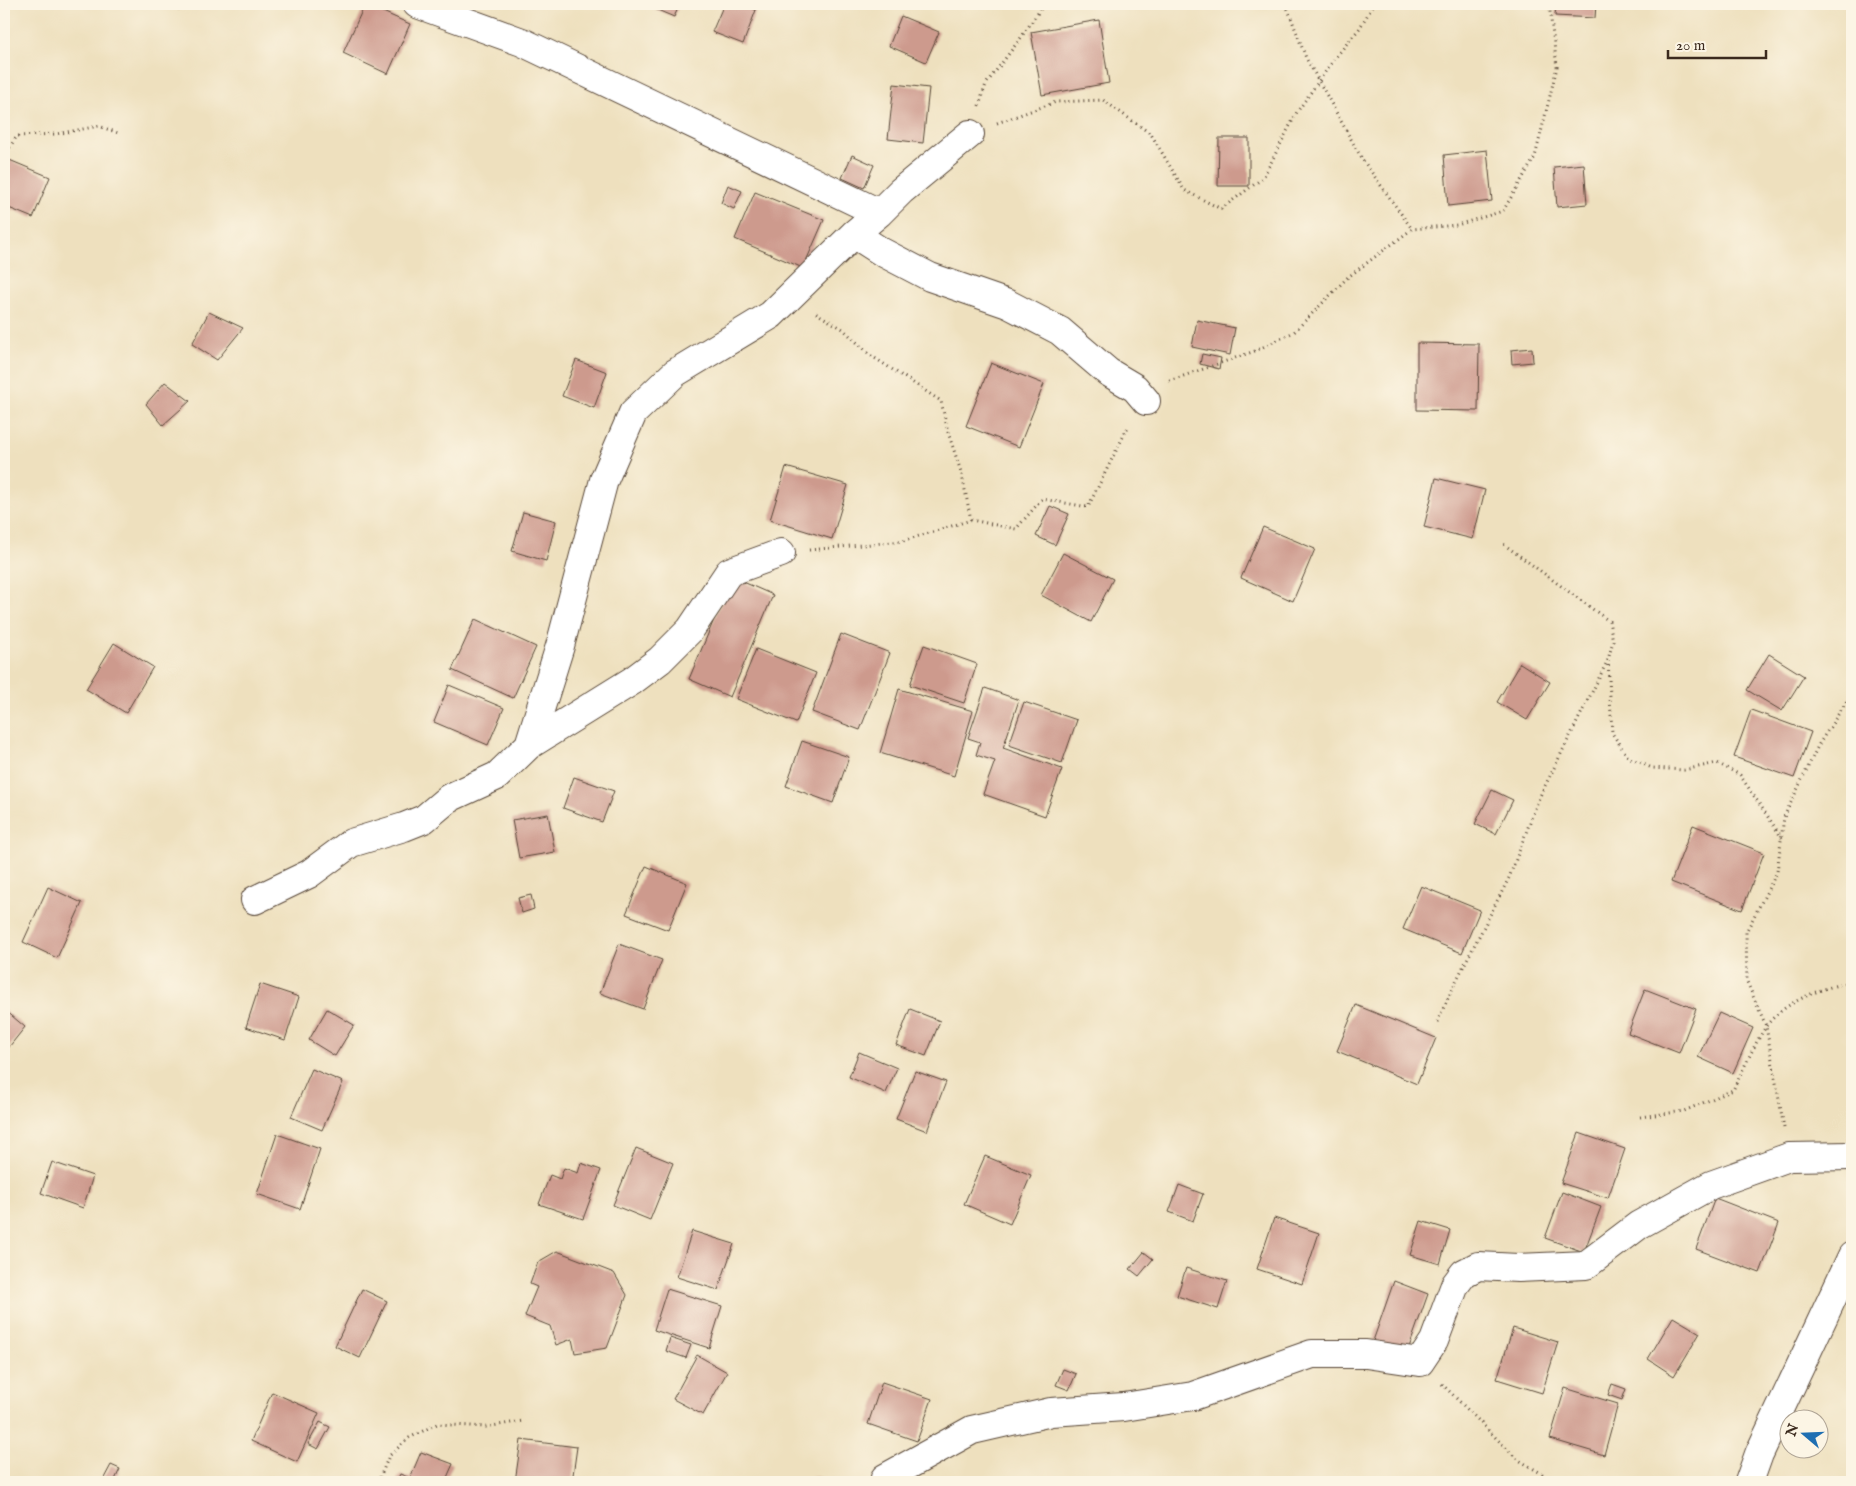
<svg xmlns="http://www.w3.org/2000/svg" width="1856" height="1486" font-family="'IM FELL English',serif">
  <style>
    .building { fill: #cd9a8d }
    .lines { fill: none; stroke-linecap: round; stroke-linejoin: round }
    .street-casing { stroke: #564536; stroke-width: 30 }
    .path { stroke: #564536; stroke-width: 3; stroke-dasharray: 1 4; stroke-linecap: butt }
    .street { stroke: #fff; stroke-width: 28 }
  </style>
  <rect width="100%" height="100%" fill="#fcf5e5"/>
  <filter id="ink" filterUnits="userSpaceOnUse"><feTurbulence type="fractalNoise" baseFrequency=".02" numOctaves="2"/><feDisplacementMap in="SourceGraphic" scale="10" xChannelSelector="R" yChannelSelector="G"/><feConvolveMatrix kernelMatrix="1 2 1 2 8 2 1 2 1" color-interpolation-filters="sRGB"/></filter>
  <filter id="wash" filterUnits="userSpaceOnUse"><feTurbulence type="fractalNoise" baseFrequency=".0096" numOctaves="4" result="noise"/><feDisplacementMap in="SourceGraphic" scale="20" xChannelSelector="R" yChannelSelector="G"/><feGaussianBlur stdDeviation="1.12" result="paint"/><feColorMatrix in="noise" values="0 0 0 0 0 0 0 0 0 0 0 0 0 0 0 0 0 1.4 0 .05"/><feComposite in="paint" operator="in"/></filter>
  <g filter="url(#wash)">
    <rect width="100%" height="100%" fill="#eee0be"/>
    <g id="blocks">
      <path class="building" d="M169 4H182L179 10Z
        M365 4 410 24 388 74 343 53Z
        M649 4H680L674 17 648 6Z
        M724 4H741L756 10 743 44 712 32Z
        M1556 4H1596L1595 18 1555 16Z
        M901 16 939 32 926 62 889 46Z
        M1099 20 1109 83 1042 95 1031 32Z
        M894 84 929 88 923 143 888 139Z
        M1219 138H1249V186H1218Z
        M1487 150 1492 201 1448 206 1444 155Z
        M852 155 874 165 864 188 842 178Z
        M7 159 50 177 33 218 4 206V167Z
        M1584 164 1587 204 1557 207 1554 167Z
        M728 185 742 191 734 209 721 203Z
        M755 192 824 220 803 268 735 239Z
        M209 312 243 328 217 360 192 344Z
        M1197 320 1235 328 1230 355 1192 347Z
        M1417 343 1479 344 1478 411 1417 410Z
        M1532 348 1533 362 1512 364 1511 350Z
        M1202 354 1221 358 1219 369 1200 364Z
        M576 360 607 372 594 408 562 396Z
        M991 363 1044 384 1019 447 966 426Z
        M165 382 190 401 163 425 146 404Z
        M786 467 848 485 832 539 770 520Z
        M1436 478 1485 490 1473 539 1424 527Z
        M1050 506 1069 514 1055 545 1036 536Z
        M523 512 556 521 546 561 512 551Z
        M1263 527 1315 549 1293 601 1241 578Z
        M1063 553 1113 579 1091 622 1041 595Z
        M732 577 773 595 730 697 689 679Z
        M475 619 536 647 513 698 452 670Z
        M841 634 890 653 860 730 812 712Z
        M114 643 153 667 126 713 86 689Z
        M924 645 977 664 964 703 910 685Z
        M756 649 816 673 796 723 736 699Z
        M1769 654 1804 676 1782 711 1747 690Z
        M1520 663 1550 682 1527 720 1497 702Z
        M449 685 504 708 488 745 434 722Z
        M985 688 1019 700 1003 748 1062 769 1045 816 983 794 995 761 976 755 980 742 968 738Z
        M899 689 973 711 954 776 880 753Z
        M1024 702 1077 720 1062 763 1009 745Z
        M1751 710 1811 732 1794 778 1734 757Z
        M802 741 849 757 833 803 786 786Z
        M574 777 614 791 602 822 563 808Z
        M1492 790 1513 800 1496 834 1475 824Z
        M548 814 555 852 519 858 512 820Z
        M1693 825 1764 853 1742 910 1671 882Z
        M646 866 687 883 668 930 626 914Z
        M1421 886 1480 910 1462 953 1403 929Z
        M48 887 82 903 57 958 23 942Z
        M531 895 534 909 522 913 518 898Z
        M619 944 662 960 643 1009 600 993Z
        M260 984 299 997 285 1040 246 1027Z
        M1645 989 1696 1009 1679 1053 1628 1033Z
        M1356 1005 1436 1038 1417 1084 1337 1051Z
        M327 1009 354 1025 335 1056 309 1040Z
        M910 1009 940 1021 926 1056 896 1045Z
        M5 1010 25 1027 5 1052 4 1012Z
        M1719 1013 1753 1028 1733 1073 1698 1057Z
        M859 1052 897 1068 886 1093 849 1077Z
        M312 1069 343 1082 322 1130 291 1117Z
        M915 1071 946 1082 927 1131 896 1119Z
        M1579 1133 1625 1149 1608 1198 1561 1183Z
        M277 1134 320 1149 300 1209 257 1194Z
        M636 1148 673 1163 650 1220 613 1205Z
        M985 1156 1031 1175 1010 1224 964 1204Z
        M52 1162 93 1176 83 1208 41 1193Z
        M581 1163 601 1170 583 1219 539 1204 550 1175 560 1179 564 1168 578 1173Z
        M1179 1185 1203 1194 1193 1221 1169 1212Z
        M1562 1192 1601 1207 1584 1252 1545 1238Z
        M1715 1198 1779 1223 1760 1273 1696 1249Z
        M1274 1218 1319 1233 1302 1284 1257 1269Z
        M1421 1221 1450 1230 1440 1264 1410 1255Z
        M692 1231 734 1244 718 1290 677 1277Z
        M557 1251 614 1273 627 1295 607 1348 575 1353 572 1339 556 1345 550 1326 525 1316 537 1287 530 1284 538 1262Z
        M1144 1252 1153 1259 1139 1276 1130 1269Z
        M1186 1268 1227 1281 1218 1309 1177 1296Z
        M1394 1281 1428 1294 1407 1353 1373 1341Z
        M362 1289 387 1301 360 1358 335 1346Z
        M667 1289 722 1306 709 1348 654 1330Z
        M1673 1317 1700 1333 1674 1376 1648 1359Z
        M1513 1328 1558 1342 1542 1393 1497 1379Z
        M670 1338 691 1345 686 1358 666 1351Z
        M697 1355 727 1372 703 1415 673 1399Z
        M1063 1369 1076 1374 1069 1390 1056 1385Z
        M882 1382 932 1399 917 1441 868 1424Z
        M1612 1384 1626 1389 1622 1400 1608 1395Z
        M1565 1388 1618 1404 1604 1455 1550 1439Z
        M272 1392 319 1413 297 1462 251 1441Z
        M320 1422 330 1427 318 1449 308 1444Z
        M521 1440 577 1447 572 1482H515Z
        M421 1452 453 1464 445 1482H396L400 1474 410 1478Z
        M111 1465 120 1469 114 1482H107L103 1480Z
        M813 1476 832 1480V1482H811Z"/>
    </g>
  </g>
  <g filter="url(#ink)">
    <use href="#blocks" fill-opacity="0" stroke="#564536" stroke-width="1"/>
    <g class="lines">
      <defs>
        <path id="street" d="M417 4 522 42 879 213
          M854 234 882 252 930 277 1008 304 1060 331 1108 372 1135 388 1146 401
          M529 745 560 646 604 480 633 413 675 373 771 315 854 234 879 213 901 191 970 134
          M255 900 309 874 351 843 404 827 424 819 449 798 497 776 529 745 632 681 660 660 690 630 729 572 781 553
          M885 1478 972 1430 1051 1412 1124 1407 1193 1396 1312 1354H1366L1420 1362 1434 1341 1455 1285 1464 1273 1478 1266 1518 1268 1586 1265 1639 1225 1711 1185 1789 1157 1852 1156
          M1749 1482 1759 1454 1852 1256"/>
      </defs>
      <use href="#street" class="street-casing"/>
      <path class="path" d="M1286 4 1306 58 1362 159 1412 229
        M979 106 986 84 1020 39 1044 4
        M997 123 1056 102 1103 100 1151 134 1184 190 1221 209 1263 178 1297 112 1335 58 1359 29 1374 4
        M4 156 17 136 56 134 99 126 118 133
        M816 313 843 329 870 355 941 401 948 432 962 475 971 520
        M1169 381 1255 351 1294 332 1348 277 1412 229 1457 225 1503 211 1535 157 1557 67 1549 4
        M809 550 903 541 971 520 1016 529 1042 499 1088 507 1129 425
        M1608 660 1612 733 1628 757 1652 768 1684 770 1717 763 1740 775 1782 838
        M1437 1022 1457 979 1509 878 1539 798 1608 660 1613 641 1609 621 1502 543
        M1640 1117 1684 1111 1733 1090C1743 1070 1753 1047 1765 1028 1782 1002 1823 987 1852 982
        M1784 1128 1766 1026 1747 982 1746 932 1777 872 1784 817 1819 744 1852 693
        M1442 1384 1517 1459 1556 1482
        M378 1482 389 1456 409 1438 437 1424 486 1427 523 1421"/>
      <use href="#street" class="street"/>
    </g>
  </g>
  <rect width="1856" height="1486" fill="none" stroke="#fcf5e5" stroke-width="20"/>
  <g transform="translate(1804 1434) rotate(289)"><circle r="24" fill="#fcf5e5" stroke="#afa495"/>
  <path d="M0-4L9 19L0 12L-9 19Z" fill="#1f6fb2"/>
  <text y="-8" font-size="14" font-weight="bold" text-anchor="middle" fill="#3b2a1e">N</text>
  </g>
  <path d="M1668 50v8h98v-8" fill="none" stroke="#3b2a1e" stroke-width="2.5"/>
  <text x="1676" y="50" font-size="15" fill="#3b2a1e" stroke="#fcf5e5" stroke-width="4" paint-order="stroke">20 m</text>
</svg>
